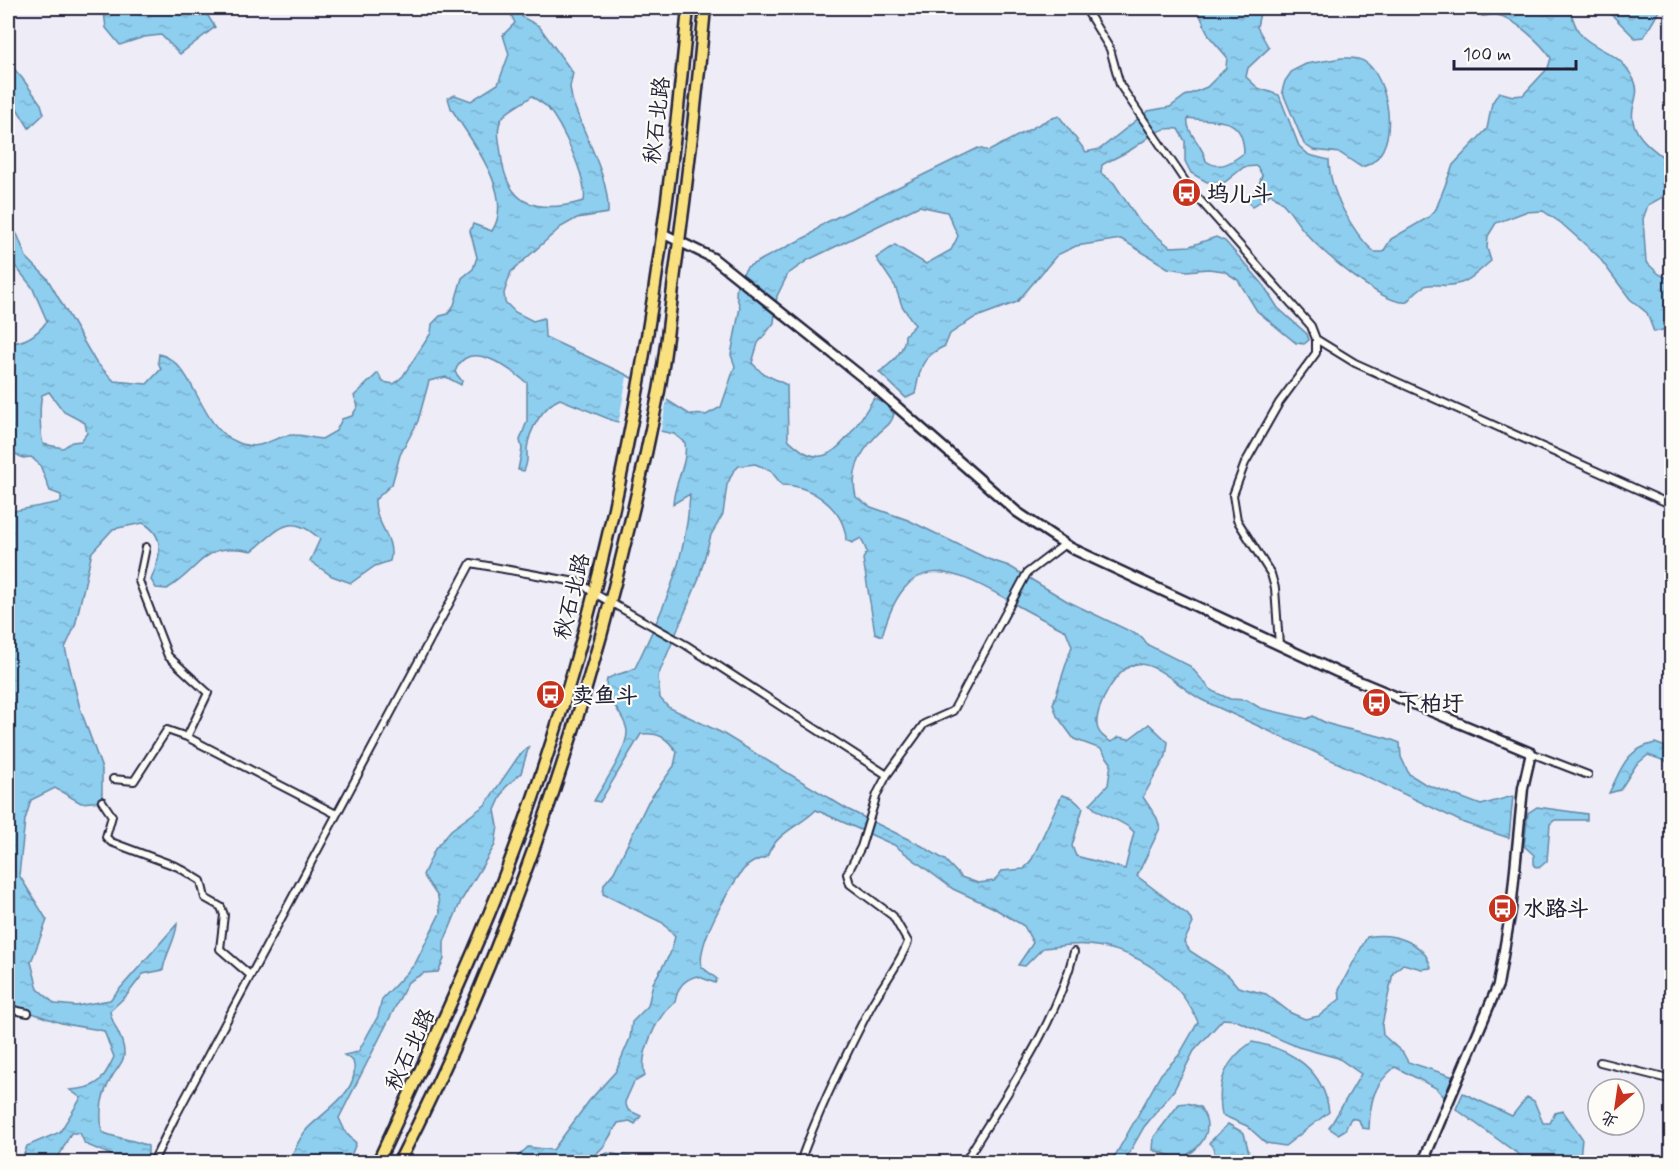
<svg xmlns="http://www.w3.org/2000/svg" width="1679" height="1170" font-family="Mynerve,'LXGW WenKai TC',sans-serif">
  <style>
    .water { fill: url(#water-ripples); stroke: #6389a7; stroke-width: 1.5; fill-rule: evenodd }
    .pier { fill: #eeecf7 }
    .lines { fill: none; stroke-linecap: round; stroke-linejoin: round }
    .minor-casing { stroke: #22223b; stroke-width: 10 }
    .tertiary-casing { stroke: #22223b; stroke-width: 13 }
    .primary-casing { stroke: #22223b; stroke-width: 15 }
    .minor { stroke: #fdfcf7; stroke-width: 6 }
    .tertiary { stroke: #fdfcf7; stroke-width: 8 }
    .primary { stroke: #fae180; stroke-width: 10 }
    .labels { text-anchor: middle; stroke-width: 4.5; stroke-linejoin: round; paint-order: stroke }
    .street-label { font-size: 22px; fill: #22223b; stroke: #fdfcf7 }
    .poi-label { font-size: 22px; font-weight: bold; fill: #22223b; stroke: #fdfcf7; text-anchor: start }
  </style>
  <defs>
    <pattern id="water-ripples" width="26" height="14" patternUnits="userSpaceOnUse" patternTransform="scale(1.5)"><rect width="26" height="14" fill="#8eceef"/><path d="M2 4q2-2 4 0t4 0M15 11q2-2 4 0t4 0" fill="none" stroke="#7ab1ce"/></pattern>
  </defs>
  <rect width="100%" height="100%" fill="#eeecf7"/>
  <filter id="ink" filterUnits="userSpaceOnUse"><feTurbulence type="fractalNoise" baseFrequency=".0167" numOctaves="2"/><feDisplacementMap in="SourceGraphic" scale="12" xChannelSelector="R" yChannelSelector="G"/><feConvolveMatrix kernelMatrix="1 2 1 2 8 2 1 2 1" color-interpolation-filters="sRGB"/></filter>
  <g filter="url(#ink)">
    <path class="water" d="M100 8H203L215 27 180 54 161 35 144 37 120 45 106 28 104 12Z
      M508 8H519L522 17 539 26 573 73 570 87 572 99C583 134 610 177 608 213L577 218 561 227 511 272 504 293 505 302 515 312 533 321 544 318 545 337 627 375 689 414 706 415 721 407 735 366 731 355 740 307 736 295 737 282 747 267 810 235 823 224 978 148 989 151 1049 119 1059 116 1086 152 1100 149 1148 111 1170 107 1185 96 1207 87 1226 68 1227 57 1209 36 1197 8H1261L1257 27 1269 48 1248 68 1246 77 1258 88 1279 95 1299 146 1309 155 1329 160C1329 190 1352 232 1374 252H1383L1391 239 1429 217 1436 209 1453 165 1487 129 1492 103 1499 92 1513 96 1523 95 1548 68 1551 58C1542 44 1514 18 1497 15 1493 14 1486 16 1482 16L1483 8H1569C1573 17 1575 30 1583 37 1603 54 1618 51 1633 78 1640 90 1635 98 1633 109 1628 134 1654 150 1671 163V186L1661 198 1648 205 1643 219 1646 262 1659 274 1671 280V328L1654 332 1647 313 1630 299 1598 256 1561 223 1543 211 1525 212 1496 223 1488 236 1487 248 1491 261C1482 268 1472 280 1461 283 1434 292 1431 272 1407 302 1384 306 1320 251 1305 232 1293 219 1287 203 1271 194L1252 207 1248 200 1258 187 1262 175 1257 166 1244 167 1225 182H1207L1191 173 1185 161V141L1178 129C1156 126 1149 139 1132 149 1122 155 1112 159 1102 165L1101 173 1114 183 1139 221 1170 247 1190 246 1216 237 1225 241 1262 283 1278 308 1307 334 1309 340 1304 344 1296 343 1257 311 1238 280 1224 271 1208 269 1187 271 1168 268 1121 239 1076 246 1057 255 1017 302 974 318 950 334 945 346C920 357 920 370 915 394L906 398 879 372C891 364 905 351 905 335L915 325 902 306 895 286 876 258 895 245 926 264 951 250 958 236 947 212 919 206 808 260 788 274 777 296 774 323 758 343 752 363 762 373 787 385 788 439C797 447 808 458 821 456 841 454 864 414 874 398L885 404 894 414C891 426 884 427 876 436 859 454 850 472 856 497L871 507 908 520 988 559 1009 566 1067 601 1142 637 1148 645 1190 666 1212 691 1230 699 1247 700 1260 708 1307 719 1313 716C1339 733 1372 730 1400 743L1401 757 1409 774 1425 784 1481 805 1513 796 1509 838 1464 823C1378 781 1291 741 1204 701 1186 693 1158 662 1137 664 1117 667 1095 707 1097 725 1098 734 1105 738 1111 742L1119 737 1129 739 1149 724 1168 742 1166 756 1143 797 1157 818 1160 828 1137 876 1188 915 1193 923 1184 942 1190 951 1229 976 1238 987 1266 994 1291 1013 1305 1019 1319 1016 1340 999 1339 989 1367 937C1391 932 1425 941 1431 968L1422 969 1403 964 1393 973 1382 1025 1383 1035 1403 1053 1408 1062 1454 1077 1445 1098 1436 1088 1395 1067C1373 1085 1370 1102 1369 1129L1362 1128 1359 1120 1351 1118 1345 1130 1338 1134 1329 1128 1361 1074 1338 1058 1298 1047 1235 1020 1223 1019 1194 1051 1174 1090 1144 1127 1124 1162H1108L1116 1154 1161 1074 1179 1055 1198 1022C1179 979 1138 950 1089 945 1074 943 1057 947 1043 948L1025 966 1018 965 1033 943 1024 926 992 907 953 889 894 845 816 810C799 827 775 833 767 857 759 859 749 863 743 870 729 889 696 944 702 967L717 979 715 983 697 976C683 980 678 987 675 1002 658 1014 638 1055 645 1076L634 1082 625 1102 628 1110 641 1116 635 1124 630 1121 618 1123 604 1146 588 1162H512L528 1147 553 1150 589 1101 616 1071 630 1038 632 1022 648 1006 653 983 670 954 675 937 663 923 603 894 604 884 614 872 648 802 674 766 677 752C667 738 659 732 641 734L600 802 594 801C603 785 628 749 627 731 625 713 602 698 607 679 616 673 625 674 635 668 664 608 686 562 690 494L673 504C674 482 688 465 685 443L674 434 614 421 560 399C543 406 529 430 527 449 527 458 528 462 524 471L518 470 522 449 520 440 527 421V383C510 369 468 336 455 372L462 381 461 385 446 377 429 381 418 421 400 455 392 484 375 500C374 523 396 538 390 561L375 566 351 583 332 576 310 561 320 539C289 511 280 529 252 551 201 541 204 567 167 589L156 588 151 580C160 558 167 536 143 523L113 529 92 552 75 626 65 648 80 708 102 769V801L81 803 55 788 31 800 25 820 19 875 47 920 31 962 38 989 55 1004 76 1006 110 1000 177 924C176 940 165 954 163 970L143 974 127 995 110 1011C112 1026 125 1039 124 1055 124 1061 117 1069 113 1075 101 1095 99 1109 102 1132 117 1139 133 1139 148 1146V1158L111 1155 85 1144 80 1133H71L56 1162H21L27 1146 60 1132 81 1098 70 1090C98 1088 102 1082 114 1057L104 1031C91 1028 78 1027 66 1024 45 1019 29 1010 8 1006V512L61 502V495L50 491 40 465 31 457 23 458 8 450V343C25 343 37 335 47 321L32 287 8 257V221L18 236 26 257 47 278 95 361 114 381 147 384 161 369 158 362 159 354C197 364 197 426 237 442 263 454 272 434 295 435 304 435 313 438 322 439L336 431 342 419 352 416 358 406 354 396 378 373 383 382 394 384 403 376 431 333 432 324 440 316 448 314 454 305 462 278 473 269 477 257 470 231 473 224 492 231C516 194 469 138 451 108L448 98 455 95 471 101 498 84 509 54 503 35 515 23ZM532 96C536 100 543 103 547 107 562 125 588 179 584 201 537 214 507 207 501 154 500 142 495 130 502 118 507 110 524 103 532 96ZM1188 118C1216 123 1243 113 1244 153 1232 162 1220 171 1206 161 1203 144 1185 133 1188 118ZM49 392 64 412 85 423 87 433 81 441 72 442 63 448 43 444C40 434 39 406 42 395ZM755 464 770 470 782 485C811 485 845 509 846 540L852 543 861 538 867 552 863 559 875 633 882 636C907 548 950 566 1013 603 1030 613 1048 622 1066 631L1072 646 1053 704 1057 716 1074 739 1101 749 1111 763 1108 785 1090 804C1101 818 1122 818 1134 832L1125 869 1076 856 1072 846 1083 808 1072 798 1062 795 1032 859 1024 869 1002 871 994 881 978 883 961 877 945 860 922 846 847 809 722 733 668 707 660 698 658 676 698 581 711 535 723 514 727 485 733 472 739 466Z
      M1605 8H1661L1644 37 1635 38Z
      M1342 58C1352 58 1360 57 1368 64 1391 85 1402 158 1361 167L1340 153 1313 150 1304 144 1282 91 1285 81 1292 71 1306 64Z
      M8 62 22 78 41 104 44 114 29 128 8 94Z
      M1655 743 1671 749V763L1648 755 1636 765 1620 790 1609 793C1622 768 1625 750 1655 743Z
      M529 746 521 773 505 788 495 810 498 826 495 845 461 901 444 942V959L438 972 424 973 408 982 339 1118 346 1133 356 1143 351 1156 344 1162H288C294 1152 299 1138 307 1129 324 1111 362 1091 353 1061L344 1055 358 1052 378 1016 382 999 415 964 440 913 438 897 423 875 435 849 451 830 485 805 518 757Z
      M1537 807 1587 814V820H1555L1550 824 1547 861 1539 868 1534 866V855L1524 846 1528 813Z
      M1252 1042C1292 1049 1324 1070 1329 1112L1285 1146 1266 1143 1247 1126 1222 1115C1216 1083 1225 1060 1252 1042Z
      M1463 1093 1512 1116 1527 1097 1534 1101 1543 1123H1550L1555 1113 1563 1111 1582 1138 1580 1159 1583 1162H1529L1456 1109Z
      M1187 1103 1200 1107C1203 1112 1207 1118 1207 1125 1208 1140 1192 1157 1177 1157 1169 1156 1160 1152 1153 1150L1154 1137 1179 1104Z
      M1228 1124 1244 1133 1250 1157 1246 1162 1215 1161 1214 1148 1209 1143Z
      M607 1153 631 1157 639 1162H591Z"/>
    <path class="pier" d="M627 377 668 395 660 434 618 425Z"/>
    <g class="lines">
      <defs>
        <path id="minor" d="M453 8 454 9
          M1085 8 1110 49 1120 85 1191 190 1311 326 1316 339V353L1279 403 1245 463 1233 495 1237 520 1271 574 1275 588 1279 645
          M1316 339 1355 363 1672 505
          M146 547 139 581 168 656 208 693 187 737 336 814
          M1531 753 1588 775
          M113 779 134 781 167 730 187 737
          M102 801 112 816 106 837 111 842 178 867 201 881 205 898 221 907 224 915 220 949 250 975
          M8 1009 28 1013
          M1600 1062 1672 1080
          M153 1162 174 1119 471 563 581 583 592 592 686 645 887 775
          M800 1162C819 1109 845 1056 871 1006 883 984 899 965 908 942L893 916 850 884 847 874 861 847 877 794 887 775 924 724 953 711 1027 573 1065 544
          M965 1162C1004 1096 1055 1028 1074 952"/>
        <path id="tertiary" d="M662 233 713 258 871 384 1017 512 1071 548 1337 672 1531 753 1523 788 1511 910 1498 985 1423 1162"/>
        <path id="primary" d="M378 1162C430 1049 484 936 526 818 619 557 663 282 688 8
          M399 1162C522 921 606 657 659 391 666 352 670 311 675 272 687 184 697 96 705 8"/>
      </defs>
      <use href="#minor" class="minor-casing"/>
      <use href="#tertiary" class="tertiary-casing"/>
      <use href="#primary" class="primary-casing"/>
      <use href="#minor" class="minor"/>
      <use href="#tertiary" class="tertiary"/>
      <use href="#primary" class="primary"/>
    </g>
  </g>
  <defs>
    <symbol id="bus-disc" viewBox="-11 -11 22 22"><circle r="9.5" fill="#c8321e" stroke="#fdfcf7"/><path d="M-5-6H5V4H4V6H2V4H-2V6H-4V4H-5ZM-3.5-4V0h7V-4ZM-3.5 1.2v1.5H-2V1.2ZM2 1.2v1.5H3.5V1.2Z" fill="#fff"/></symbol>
  </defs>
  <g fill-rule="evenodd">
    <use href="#bus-disc" x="1170" y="176" width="33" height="33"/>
    <use href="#bus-disc" x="534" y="678" width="33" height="33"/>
    <use href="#bus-disc" x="1360" y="686" width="33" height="33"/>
    <use href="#bus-disc" x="1486" y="892" width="33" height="33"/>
  </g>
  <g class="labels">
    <g class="street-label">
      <text transform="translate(656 120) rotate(-83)" y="8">秋石北路</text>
      <text transform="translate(571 596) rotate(-76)" y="8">秋石北路</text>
      <text transform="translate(409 1049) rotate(-65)" y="8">秋石北路</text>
    </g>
    <g class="poi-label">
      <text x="1207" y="201">坞儿斗</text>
      <text x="572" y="703">卖鱼斗</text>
      <text x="1398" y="711">下柏圩</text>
      <text x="1523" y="916">水路斗</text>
    </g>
  </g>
  <rect width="1679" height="1170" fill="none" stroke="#fdfcf7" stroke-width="30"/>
  <rect x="15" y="15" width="1649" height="1140" fill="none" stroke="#22223b" stroke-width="2" filter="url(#ink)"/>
  <g transform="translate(1616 1107) rotate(209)"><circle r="28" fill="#fdfcf7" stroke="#a5a5ac" stroke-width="1.5"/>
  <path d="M0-4.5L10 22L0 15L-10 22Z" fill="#c8321e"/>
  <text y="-9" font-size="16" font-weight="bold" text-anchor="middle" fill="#22223b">北</text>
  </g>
  <path d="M1454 60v9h122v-9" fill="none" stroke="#22223b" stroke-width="3"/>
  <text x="1463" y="60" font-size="18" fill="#22223b" stroke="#fdfcf7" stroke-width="4.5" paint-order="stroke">100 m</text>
</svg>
